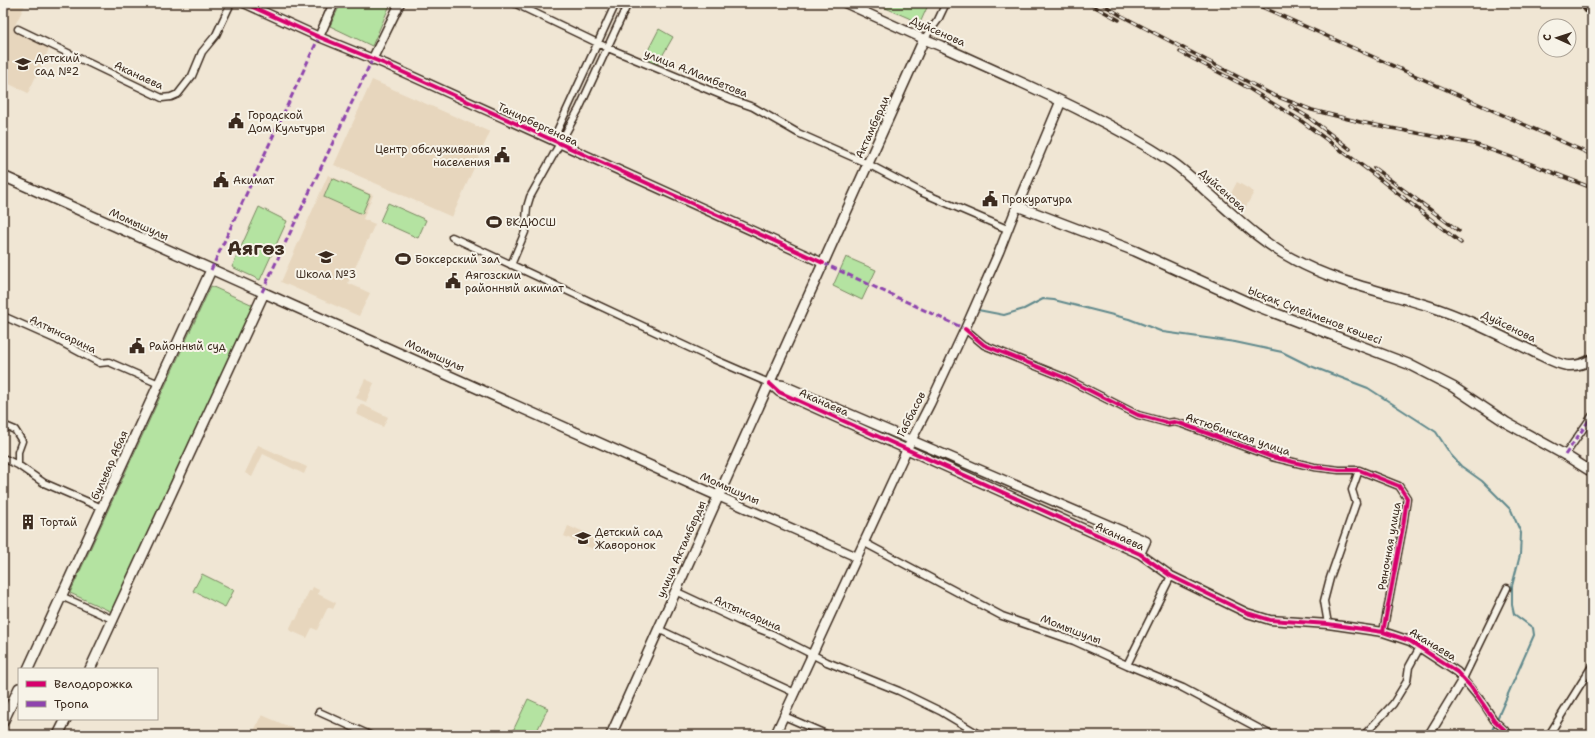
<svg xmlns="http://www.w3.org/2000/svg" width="1595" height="738" font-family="'Shantell Sans',sans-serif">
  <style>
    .built { fill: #e7d6bd }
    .green { fill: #b4e3a1; stroke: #788660 }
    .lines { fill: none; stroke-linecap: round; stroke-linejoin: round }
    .stream { stroke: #60898c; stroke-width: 2 }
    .minor-casing { stroke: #3b2a1e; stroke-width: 9 }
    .tertiary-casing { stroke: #3b2a1e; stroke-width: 11 }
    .secondary-casing { stroke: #3b2a1e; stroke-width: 12 }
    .minor { stroke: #f7f3e8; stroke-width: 6 }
    .tertiary { stroke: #f7f3e8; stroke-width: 8 }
    .secondary { stroke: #f7f3e8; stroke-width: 9 }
    .rail-casing { stroke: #3b2a1e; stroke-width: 3.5 }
    .rail { stroke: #f7f3e8; stroke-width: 2; stroke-dasharray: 6; stroke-linecap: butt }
    .quiet { stroke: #8e44ad; stroke-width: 3; stroke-dasharray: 6 3; stroke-linecap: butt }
    .cycleway-casing { stroke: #f7f3e8; stroke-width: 6 }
    .cycleway { stroke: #d6006c; stroke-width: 4 }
    .labels { text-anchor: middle; stroke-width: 4; stroke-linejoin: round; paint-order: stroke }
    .street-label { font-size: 11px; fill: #3b2a1e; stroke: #f7f3e8 }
    .poi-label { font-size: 11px; fill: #3b2a1e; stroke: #f7f3e8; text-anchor: start }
    .town-label { font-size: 19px; font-weight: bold; fill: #3b2a1e; stroke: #f7f3e8 }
  </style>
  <rect width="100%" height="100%" fill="#f0e6d4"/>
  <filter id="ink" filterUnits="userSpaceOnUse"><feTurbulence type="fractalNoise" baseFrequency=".025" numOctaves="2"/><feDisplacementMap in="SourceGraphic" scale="8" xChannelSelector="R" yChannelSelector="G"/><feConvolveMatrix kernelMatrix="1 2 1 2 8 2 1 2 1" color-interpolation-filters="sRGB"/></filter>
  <g filter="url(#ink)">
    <path class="built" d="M3 3H26L13 29 50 47 28 93 3 81Z
      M372 80 490 132 452 217 334 165Z
      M328 175 373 195 363 219 375 224 348 283 370 293 359 316 281 282Z
      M1237 182 1254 192 1244 210 1227 201Z
      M365 379 374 383 366 402 356 398Z
      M361 404 388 417 383 427 356 414Z
      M258 445 307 467 304 474 263 454 252 477 245 473Z
      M568 526 575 529V528L602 540 597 551 564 536Z
      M313 587 319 590 318 594 336 603 333 609 328 607 317 630 312 628 307 638 289 630 294 619 296 620 309 591H311Z
      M262 715 308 735H252Z"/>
    <path class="green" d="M341 3H391L372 46 330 26Z
      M874 3H929L920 23Z
      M659 29 673 37 657 65 644 58Z
      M332 178 370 195 362 214 324 197Z
      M388 203 426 220 418 238 380 221Z
      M259 207 287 221 260 280 232 267Z
      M846 257 876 270 862 300 833 286Z
      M211 286 253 305 112 612 70 593Z
      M202 574 234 590 225 607 193 591Z
      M528 699 548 708 535 735H511Z"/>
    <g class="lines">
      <path class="stream" d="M978 310 1004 315 1024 309 1043 299 1054 300 1129 319 1163 332 1235 342 1282 352 1308 365 1368 388 1436 432 1451 455 1461 466 1482 481 1511 510 1521 533 1520 555 1512 586V605L1514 614 1533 628 1534 635 1490 735"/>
      <defs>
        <path id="minor" d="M514 3 608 48 733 100 753 107 798 133 868 164 921 192 1007 229
          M18 29 162 98 171 97 178 94 192 76 202 52 216 35 231 3
          M924 39 938 20 946 3
          M553 140 616 3
          M452 237 709 357 769 383
          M511 265 525 232 527 207 530 197 579 109 628 3
          M3 316 57 340 100 363 109 362 159 384
          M965 329 984 345 1063 377 1138 415 1168 423 1174 422 1182 424 1272 457 1314 467 1339 470H1359L1399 486 1407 498 1403 527 1383 632
          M3 425 15 430 22 441 18 452V465
          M1565 455 1592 416
          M3 458 18 465 44 483 102 508
          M863 542 1002 616 1074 641 1127 665 1183 688 1271 735
          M1507 588 1463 679 1483 703 1494 720 1510 735
          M675 591 739 621 772 634 827 662 899 691 940 711 977 733 983 735
          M61 596 114 620
          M1328 624 1324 601 1330 578 1356 503 1352 490 1359 470
          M658 629 795 693
          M1127 665 1171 576
          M319 712 370 735
          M784 716 828 735
          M1364 735 1393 704 1407 681 1409 667 1420 647
          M1549 735 1592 666"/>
        <path id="tertiary" d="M244 3 319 37 385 64 823 263
          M845 3 924 39
          M319 37 334 3
          M372 60 400 3
          M769 383 779 392 1140 554 1171 576 1247 613 1270 620 1328 624 1383 632 1410 641 1457 672 1463 679 1429 735
          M769 383 783 385 1146 541 1140 554
          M718 496 857 557
          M775 735 907 449 930 404 965 329 999 252 1017 206"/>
        <path id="secondary" d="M1061 101 1017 206 1135 251 1254 305 1408 364 1453 387 1507 423 1565 455 1592 472
          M3 176 718 496
          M28 669 211 270
          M90 669 264 293
          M3 722 19 688
          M58 735 66 719
          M611 735 924 39 941 46C1019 82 1100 115 1172 162 1184 170 1195 181 1206 191 1234 215 1260 242 1293 259 1334 282 1385 292 1429 306 1466 318 1499 335 1534 352 1555 362 1569 373 1592 359"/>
      </defs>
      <use href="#minor" class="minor-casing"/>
      <use href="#tertiary" class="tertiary-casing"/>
      <use href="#secondary" class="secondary-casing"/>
      <use href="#minor" class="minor"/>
      <use href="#tertiary" class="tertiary"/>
      <use href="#secondary" class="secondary"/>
      <defs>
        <path id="rail" d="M1088 3 1119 20
          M1101 3 1120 15 1273 95 1312 110 1360 122 1474 144 1531 164 1592 188
          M1253 3 1592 155
          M1579 3 1592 19
          M1180 52 1243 85 1300 120 1372 173 1461 243
          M1290 106 1308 117 1350 149
          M1374 168 1459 231"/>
      </defs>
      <use href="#rail" class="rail-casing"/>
      <use href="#rail" class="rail"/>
      <path class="quiet" d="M823 263 965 329
        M211 270 319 37
        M262 292 372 60
        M1565 455 1592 416"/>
      <defs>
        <path id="cycleway" d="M244 3 319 37 385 64 823 263
          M965 329 984 345 1063 377 1138 415 1168 423 1174 422 1182 424 1272 457 1314 467 1339 470H1359L1399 486 1407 498 1403 527 1383 632
          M769 383 779 392 1140 554 1171 576 1247 613 1270 620 1328 624 1383 632 1410 641 1457 672 1471 687 1494 720 1510 735"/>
      </defs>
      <use href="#cycleway" class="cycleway-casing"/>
      <use href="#cycleway" class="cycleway"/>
    </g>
  </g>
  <defs>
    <symbol id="school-bare" viewBox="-9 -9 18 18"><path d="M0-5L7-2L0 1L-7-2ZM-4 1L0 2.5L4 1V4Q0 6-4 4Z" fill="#3b2a1e" stroke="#f7f3e8" stroke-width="2.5" paint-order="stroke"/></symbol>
    <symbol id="civic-bare" viewBox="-9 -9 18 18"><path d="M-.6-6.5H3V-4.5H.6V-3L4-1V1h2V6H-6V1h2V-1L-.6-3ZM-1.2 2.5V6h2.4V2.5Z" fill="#3b2a1e" stroke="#f7f3e8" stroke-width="2.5" paint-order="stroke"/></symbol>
    <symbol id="stadium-bare" viewBox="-9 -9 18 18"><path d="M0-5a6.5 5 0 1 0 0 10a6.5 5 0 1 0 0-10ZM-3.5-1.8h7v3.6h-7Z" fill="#3b2a1e" stroke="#f7f3e8" stroke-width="2.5" paint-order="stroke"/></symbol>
    <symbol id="building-bare" viewBox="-9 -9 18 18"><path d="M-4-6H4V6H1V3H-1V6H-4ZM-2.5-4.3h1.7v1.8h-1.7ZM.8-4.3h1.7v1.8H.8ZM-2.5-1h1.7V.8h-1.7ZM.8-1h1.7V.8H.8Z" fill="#3b2a1e" stroke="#f7f3e8" stroke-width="2.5" paint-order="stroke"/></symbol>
  </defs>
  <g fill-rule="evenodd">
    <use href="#school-bare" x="12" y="53" width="22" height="22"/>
    <use href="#civic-bare" x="225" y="110" width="22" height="22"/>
    <use href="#civic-bare" x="491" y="144" width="22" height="22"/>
    <use href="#civic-bare" x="210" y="169" width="22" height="22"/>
    <use href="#civic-bare" x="979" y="188" width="22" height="22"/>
    <use href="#stadium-bare" x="483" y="211" width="22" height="22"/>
    <use href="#school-bare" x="315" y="246" width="22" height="22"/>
    <use href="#stadium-bare" x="392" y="248" width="22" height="22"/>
    <use href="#civic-bare" x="442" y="270" width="22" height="22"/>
    <use href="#civic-bare" x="126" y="335" width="22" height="22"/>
    <use href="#building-bare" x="17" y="511" width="22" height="22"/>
    <use href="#school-bare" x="572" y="527" width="22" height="22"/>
  </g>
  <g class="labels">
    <g class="street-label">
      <text transform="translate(938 31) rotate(24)" y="4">Дуйсенова</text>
      <text transform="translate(696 73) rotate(22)" y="4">улица А.Мамбетова</text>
      <text transform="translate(139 75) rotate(25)" y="4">Аканаева</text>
      <text transform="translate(538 124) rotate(25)" y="4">Танирбергенова</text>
      <text transform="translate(872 127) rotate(-66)" y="4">Актамберди</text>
      <text transform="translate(1223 190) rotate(42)" y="4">Дуйсенова</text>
      <text transform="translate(139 224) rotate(24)" y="4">Момышулы</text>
      <text transform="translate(1315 315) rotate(21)" y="4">Ысқақ Сүлейменов көшесі</text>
      <text transform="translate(1509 326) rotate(26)" y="4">Дуйсенова</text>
      <text transform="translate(63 334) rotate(26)" y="4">Алтынсарина</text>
      <text transform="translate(435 355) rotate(24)" y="4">Момышулы</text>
      <text transform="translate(824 402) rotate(24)" y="4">Аканаева</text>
      <text transform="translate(911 414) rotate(-63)" y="4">Габбасов</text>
      <text transform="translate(1238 434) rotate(19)" y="4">Актюбинская улица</text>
      <text transform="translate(109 465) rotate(-66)" y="4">бульвар Абая</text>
      <text transform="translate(730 488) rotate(24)" y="4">Момышулы</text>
      <text transform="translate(1120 536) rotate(25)" y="4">Аканаева</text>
      <text transform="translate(1389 546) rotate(-80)" y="4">Рыночная улица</text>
      <text transform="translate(681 549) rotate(-66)" y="4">улица Актамберды</text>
      <text transform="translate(748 613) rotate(24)" y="4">Алтынсарина</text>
      <text transform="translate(1071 629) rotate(21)" y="4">Момышулы</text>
      <text transform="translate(1433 644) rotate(31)" y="4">Аканаева</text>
    </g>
    <g class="poi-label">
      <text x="35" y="62">Детский<tspan x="35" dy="13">сад №2</tspan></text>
      <text x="248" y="119">Городской<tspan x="248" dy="13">Дом Культуры</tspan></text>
      <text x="490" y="153" text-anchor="end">Центр обслуживания<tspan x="490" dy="13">населения</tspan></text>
      <text x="233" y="184">Акимат</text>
      <text x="1002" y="203">Прокуратура</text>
      <text x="506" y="226">ВКДЮСШ</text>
      <text x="415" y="263">Боксерский зал</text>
      <text x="326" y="278" text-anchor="middle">Школа №3</text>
      <text x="465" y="279">Аягозскии<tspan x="465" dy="13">районный акимат</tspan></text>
      <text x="149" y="350">Районный суд</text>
      <text x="40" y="526">Тортай</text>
      <text x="595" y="536">Детский сад<tspan x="595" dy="13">Жаворонок</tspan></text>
    </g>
    <g class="town-label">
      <text x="256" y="255">Аягөз</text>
    </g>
  </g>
  <rect width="1595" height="738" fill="none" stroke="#f7f3e8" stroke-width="16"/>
  <rect x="8" y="8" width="1579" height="722" fill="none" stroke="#3b2a1e" stroke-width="1.5" filter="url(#ink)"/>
  <rect x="18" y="668" width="140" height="52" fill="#f7f3e8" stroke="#aca397"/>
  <rect x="26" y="681" width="20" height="6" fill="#d6006c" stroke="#aca397"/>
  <text x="54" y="688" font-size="12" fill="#3b2a1e">Велодорожка</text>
  <rect x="26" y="701" width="20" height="6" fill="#8e44ad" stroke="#aca397"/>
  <text x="54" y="708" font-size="12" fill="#3b2a1e">Тропа</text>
  <g transform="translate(1557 38) rotate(273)"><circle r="19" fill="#f7f3e8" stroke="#aca397"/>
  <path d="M0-3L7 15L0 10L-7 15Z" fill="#3b2a1e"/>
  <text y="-6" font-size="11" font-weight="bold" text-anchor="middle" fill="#3b2a1e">С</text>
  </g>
</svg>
